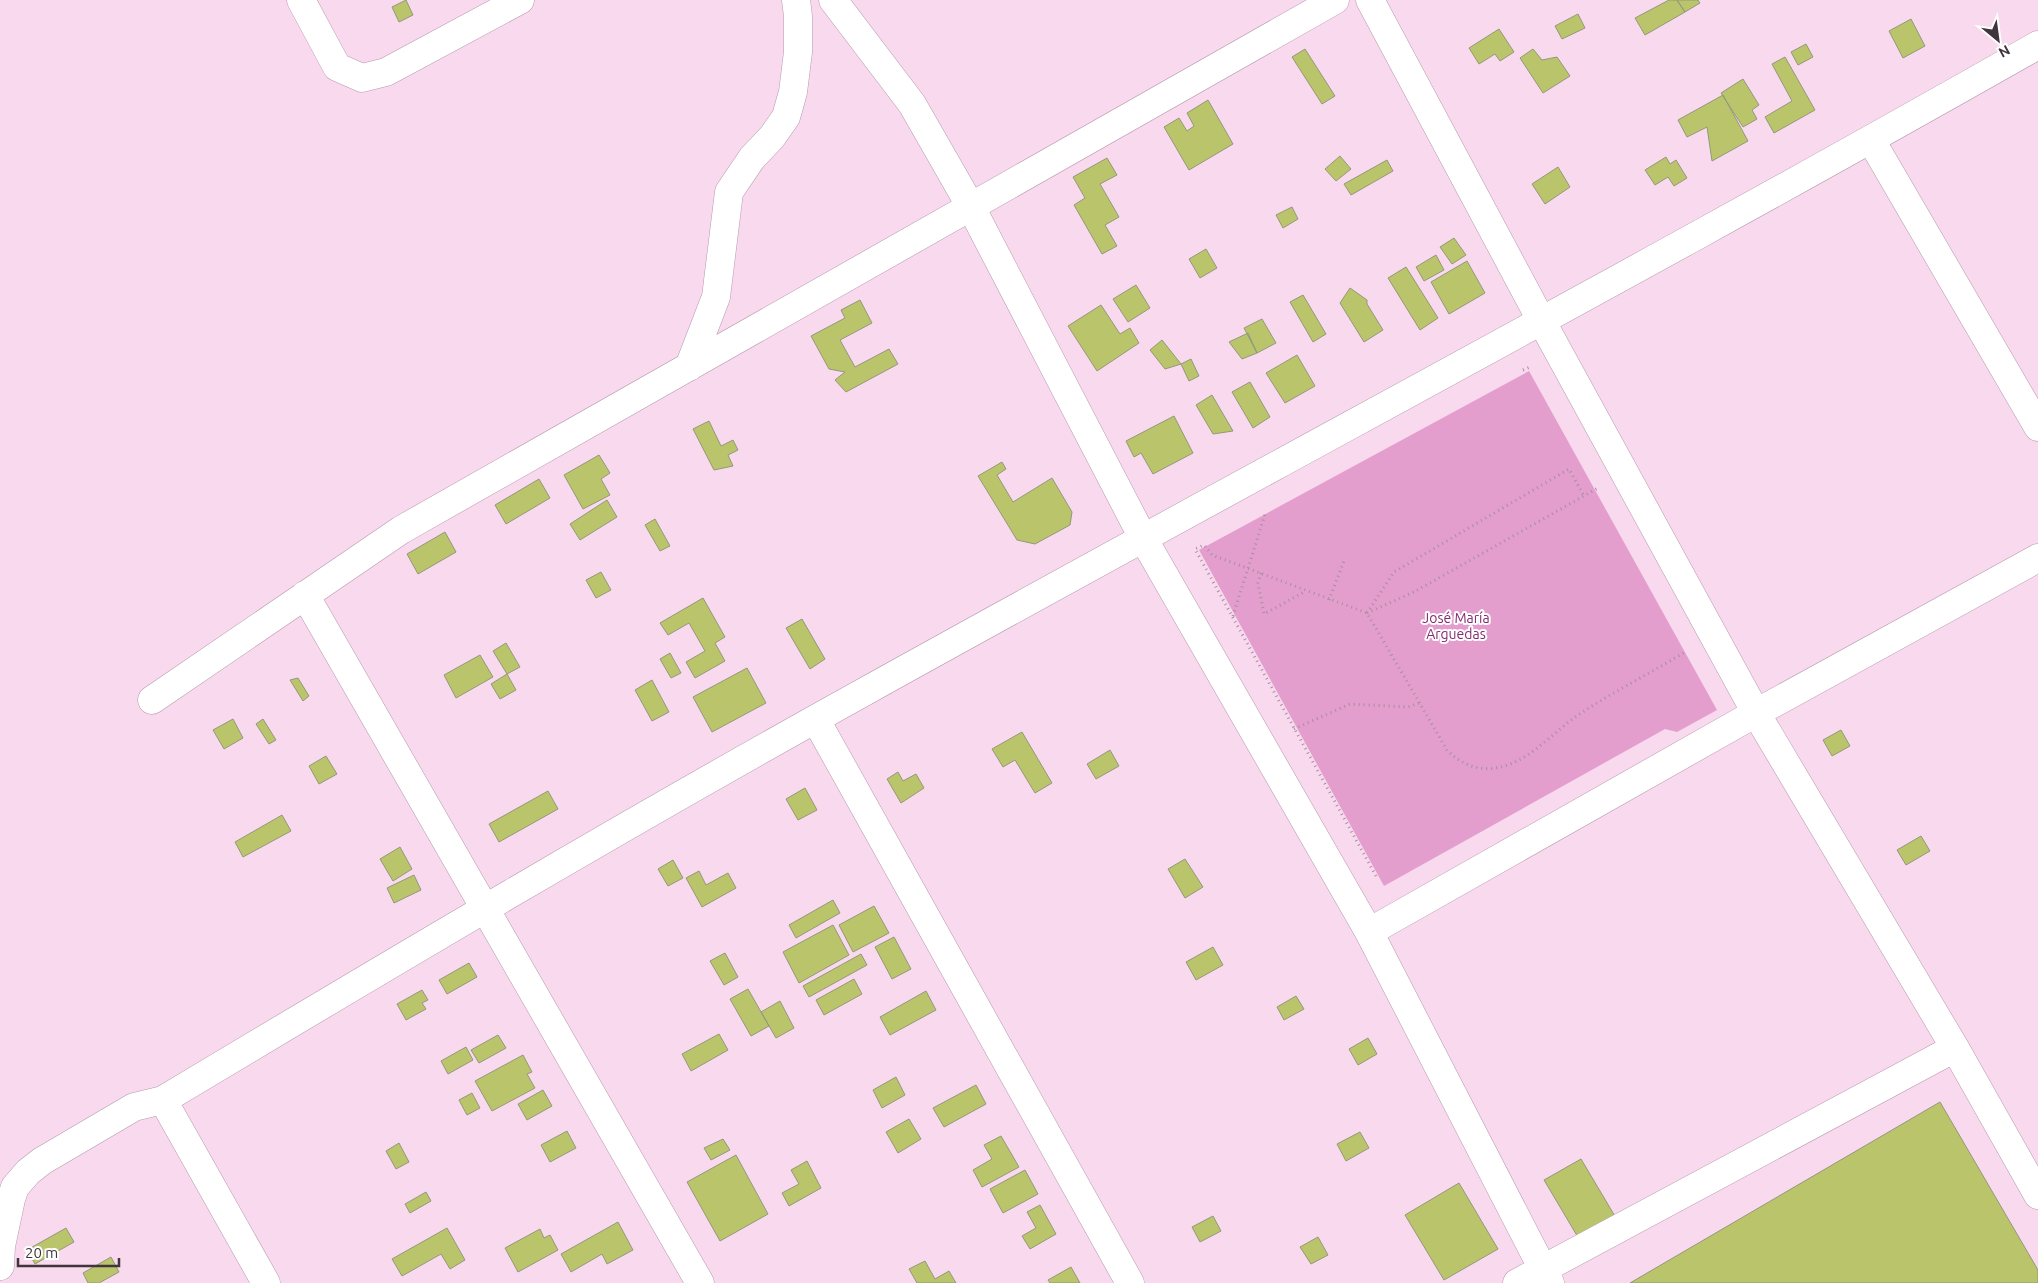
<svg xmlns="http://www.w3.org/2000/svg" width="2038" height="1283" font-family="Ubuntu,sans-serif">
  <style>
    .green { fill: #e39ecd }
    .building { fill: #bac56b; stroke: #93987a }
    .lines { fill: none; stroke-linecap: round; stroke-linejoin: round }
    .minor-casing { stroke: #b69aad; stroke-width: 29 }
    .path { stroke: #a58f9e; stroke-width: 3; stroke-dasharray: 1 4; stroke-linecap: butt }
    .minor { stroke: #fff; stroke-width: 28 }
    .labels { text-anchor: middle; stroke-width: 4; stroke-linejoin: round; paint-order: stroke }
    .park-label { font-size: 14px; fill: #842a6e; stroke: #fff }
  </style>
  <rect width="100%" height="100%" fill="#f8d9ee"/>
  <path class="green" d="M1529 371 1717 710 1677 732 1665 729 1384 886 1199 550Z"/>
  <path class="building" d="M406 0 413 15 399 22 392 7Z
    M1669 0H1677L1685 12 1645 35 1635 18Z
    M1677 0H1698L1700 3 1685 12Z
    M1578 14 1585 28 1562 39 1555 26Z
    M1911 19 1925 46 1903 58 1889 31Z
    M1499 29 1514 52 1500 61 1495 54 1479 64 1469 48Z
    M1806 44 1813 57 1798 65 1791 52Z
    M1305 49 1335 96 1322 104 1292 57Z
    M1533 49 1542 60 1557 57 1570 76 1543 93 1520 58Z
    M1785 57 1815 110 1774 133 1765 117 1792 101 1772 64Z
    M1743 79 1759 105 1752 110 1757 119 1743 127 1721 93Z
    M1723 95 1748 141 1712 161 1707 127 1687 137 1678 120Z
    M1208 100 1233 144 1189 170 1164 127 1179 118 1187 131 1194 126 1187 113Z
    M1340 156 1351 169 1336 181 1325 169Z
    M1666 157 1670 164 1676 160 1687 178 1674 186 1668 177 1655 185 1645 170Z
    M1107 158 1117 175 1100 184 1119 217 1105 225 1117 246 1102 254 1074 205 1085 198 1073 177Z
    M1387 160 1393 171 1351 195 1344 184Z
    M1558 167 1570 187 1545 204 1532 184Z
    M1292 207 1298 219 1283 228 1276 215Z
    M1454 238 1466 255 1452 264 1440 247Z
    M1206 249 1217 268 1200 278 1189 259Z
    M1436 255 1444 270 1424 281 1416 267Z
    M1467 261 1485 293 1449 314 1431 282Z
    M1406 267 1438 318 1420 330 1388 278Z
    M1136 285 1150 308 1128 322 1113 299Z
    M1350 288 1367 300V304L1383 330 1364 342 1340 303Z
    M1303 295 1326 334 1313 342 1290 302Z
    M860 300 872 323 840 340 855 367 889 349 898 364 846 392 835 380 845 372 829 369 811 336 845 318 841 310Z
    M1101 305 1120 334 1130 328 1139 343 1097 371 1068 326Z
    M1262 319 1276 343 1257 353 1244 328Z
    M1248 333 1257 353 1242 359 1229 342Z
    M1162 340 1181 364 1165 369 1150 350Z
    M1297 355 1315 386 1285 403 1266 373Z
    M1191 359 1199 376 1189 381 1181 364Z
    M1250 382 1270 417 1253 428 1232 392Z
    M1212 395 1233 431 1213 434 1196 405Z
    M1174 416 1193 453 1153 474 1141 453 1134 457 1126 441Z
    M709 421 721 446 733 440 738 450 728 455 733 466 714 470 693 429Z
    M599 455 610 473 601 479 610 495 583 509 564 475Z
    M1002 462 1006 469 997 475 1013 502 1052 478 1072 512 1070 525 1035 544 1017 540 978 476Z
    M539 479 550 498 506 524 495 505Z
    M607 500 617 517 580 540 570 524Z
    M655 519 670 546 660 551 645 525Z
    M445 532 456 552 418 574 407 554Z
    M601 572 611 590 596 598 586 580Z
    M703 598 725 637 715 643 725 661 695 678 686 662 705 651 689 623 668 635 660 623Z
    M802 619 825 659 810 669 786 628Z
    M506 643 520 667 507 674 493 651Z
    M670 653 681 673 671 678 660 659Z
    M480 655 493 677 456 698 444 675Z
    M747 668 766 703 712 732 693 697Z
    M507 674 516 690 500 699 491 684Z
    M298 678 309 696 303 701 290 680Z
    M652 680 669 712 652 721 635 690Z
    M233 719 243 738 224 749 213 730Z
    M263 719 276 740 269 744 256 724Z
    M1841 730 1850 746 1832 756 1823 740Z
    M1022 732 1052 783 1035 793 1015 760 1003 767 992 749Z
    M1110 750 1119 766 1096 779 1087 764Z
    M326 756 337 774 319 784 309 766Z
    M898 772 903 781 916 774 924 788 901 803 887 779Z
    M805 788 817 810 798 820 786 799Z
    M548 791 558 809 499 842 489 824Z
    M282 815 291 831 243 857 235 842Z
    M1921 836 1930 851 1906 865 1897 850Z
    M400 847 412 869 393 881 380 859Z
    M1185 859 1203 887 1185 898 1168 869Z
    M673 860 683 878 668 886 658 869Z
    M699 871 706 885 728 873 736 888 702 907 686 878Z
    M414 875 421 890 394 903 387 888Z
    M833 900 840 913 796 938 789 925Z
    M874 906 889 933 853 952 839 925Z
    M833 925 849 955 799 983 783 952Z
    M894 937 911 969 892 979 875 947Z
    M1213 947 1223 965 1196 980 1186 962Z
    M725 953 738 977 724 985 710 961Z
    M861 954 867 965 809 997 803 986Z
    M469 963 477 977 447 994 439 980Z
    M854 979 862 994 824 1015 816 1000Z
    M748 989 769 1026 751 1036 730 999Z
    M422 990 428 1000 422 1003 426 1009 406 1020 397 1004Z
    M926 991 936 1010 890 1035 880 1017Z
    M1296 996 1304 1009 1284 1020 1277 1007Z
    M780 1001 794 1028 776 1038 761 1012Z
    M719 1034 728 1050 691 1071 682 1054Z
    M498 1035 506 1048 479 1063 471 1050Z
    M1368 1038 1377 1054 1358 1065 1349 1049Z
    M466 1047 473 1060 448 1074 441 1061Z
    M523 1055 532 1072 527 1074 535 1088 492 1111 475 1081Z
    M896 1077 905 1095 882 1108 873 1090Z
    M976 1085 986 1104 944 1127 933 1108Z
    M543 1090 552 1106 527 1120 518 1104Z
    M472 1093 480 1108 467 1115 459 1100Z
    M1940 1102 2038 1270V1283H1630Z
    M909 1119 921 1139 898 1153 886 1132Z
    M567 1131 576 1148 550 1162 541 1145Z
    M1360 1132 1369 1148 1346 1161 1337 1144Z
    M1001 1136 1019 1167 982 1187 973 1170 992 1159 984 1145Z
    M723 1139 730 1150 711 1160 704 1148Z
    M399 1143 409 1162 396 1169 386 1151Z
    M736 1155 768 1214 720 1241 687 1182Z
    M1581 1159 1619 1223 1582 1244 1544 1180Z
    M807 1161 821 1188 789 1206 782 1193 799 1184 791 1170Z
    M1025 1170 1038 1194 1003 1213 990 1189Z
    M1459 1183 1498 1249 1444 1280 1405 1215Z
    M426 1192 431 1201 410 1213 405 1204Z
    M1040 1205 1056 1234 1030 1249 1022 1236 1036 1228 1027 1212Z
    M1213 1216 1221 1231 1200 1242 1192 1227Z
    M618 1222 633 1250 607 1264 602 1254 571 1272 561 1254Z
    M66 1228 74 1242 35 1264 27 1250Z
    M447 1228 465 1260 450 1269 441 1254 402 1276 392 1259Z
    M540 1229 544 1238 550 1235 558 1250 518 1272 505 1248Z
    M1318 1237 1328 1255 1311 1264 1300 1247Z
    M111 1257 119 1272 99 1283H88L83 1273Z
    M925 1261 935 1279 949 1271 956 1283H917L909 1269Z
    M1071 1267 1080 1283H1050L1048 1280Z"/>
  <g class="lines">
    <defs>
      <path id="minor" d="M301 0 337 67 362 78 386 72 520 0
        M833 0 912 104 971 207 1143 538 1369 932 1550 1283
        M1370 0 1541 320 1756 713 1955 1048 2038 1195
        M1871 140 2038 427
        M689 367 716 297 729 192 752 158 772 137 786 117 793 92 798 52V16L796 0
        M305 595 700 1283
        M152 700 401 530 1335 0
        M816 720 1130 1283
        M1369 932 1756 713 2038 558
        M163 1100 266 1283
        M0 1266 1 1246 11 1199 15 1187 28 1172 42 1161 134 1107 163 1100C395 961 627 823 864 692 1254 475 1649 266 2038 45
        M1517 1283 1955 1048"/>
    </defs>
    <use href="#minor" class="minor-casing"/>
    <path class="path" d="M1523 370 1530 367
      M1261 573 1258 583 1264 614 1306 591
      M1329 600 1344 561
      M1367 613 1394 572 1569 469 1584 496
      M1367 613 1414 592 1598 488
      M1233 616 1266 511
      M1294 729 1350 704 1408 707 1419 703
      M1376 876 1195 549 1204 545 1212 555 1367 613 1447 750C1459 763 1477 771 1495 768 1530 763 1553 731 1581 713 1615 691 1652 672 1687 651"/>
    <use href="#minor" class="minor"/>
  </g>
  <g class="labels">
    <g class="park-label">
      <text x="1456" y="623">José María<tspan x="1456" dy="16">Arguedas</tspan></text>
    </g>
  </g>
  <g transform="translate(1998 40) rotate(151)" stroke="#ffffff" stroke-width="4" paint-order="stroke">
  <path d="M0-4L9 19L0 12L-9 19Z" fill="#41353d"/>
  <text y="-8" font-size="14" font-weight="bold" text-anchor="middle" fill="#41353d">N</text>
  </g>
  <path d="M18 1258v8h101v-8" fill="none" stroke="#41353d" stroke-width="2.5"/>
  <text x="25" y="1258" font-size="15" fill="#41353d" stroke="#ffffff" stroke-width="4" paint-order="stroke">20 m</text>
</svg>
